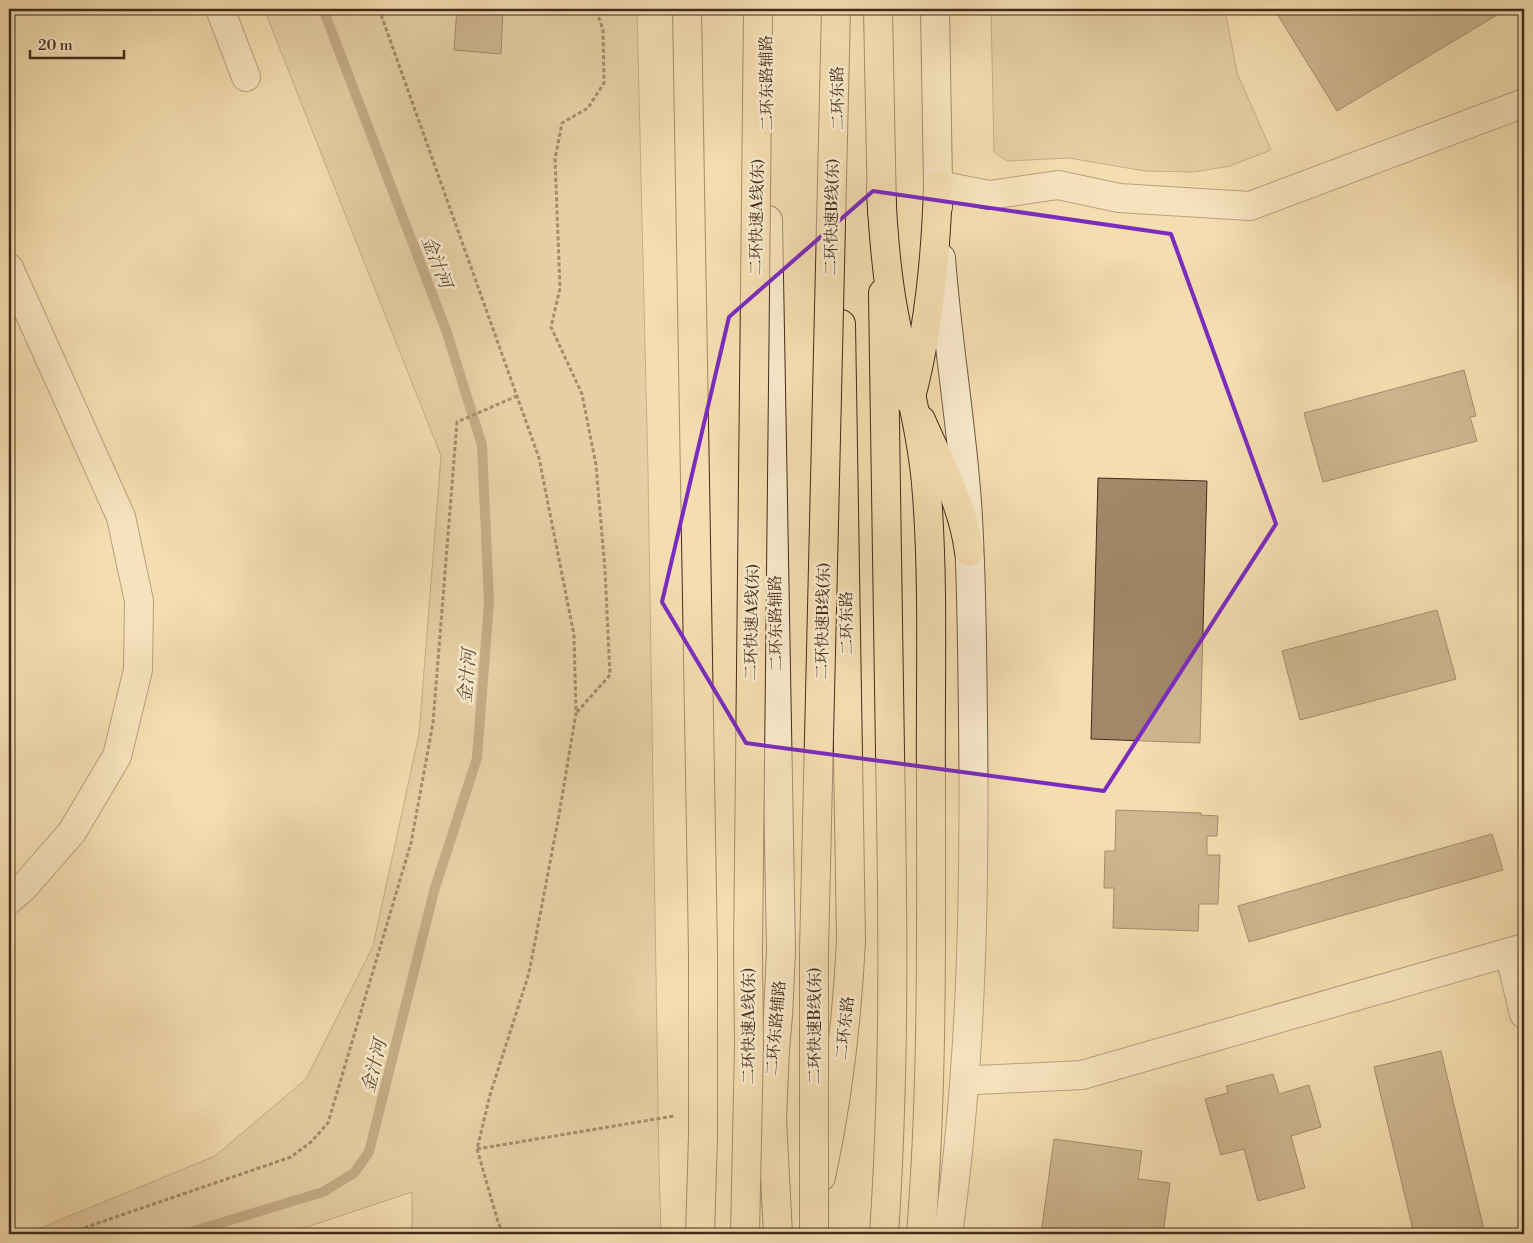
<svg xmlns="http://www.w3.org/2000/svg" width="1533" height="1243" font-family="'Libre Bodoni','Noto Serif SC',serif">
  <style>
    .green { fill: #d6bf97; stroke: #8d7559 }
    .lines { fill: none; stroke-linecap: round; stroke-linejoin: round }
    .stream { stroke: #8a7156; stroke-width: 10 }
    .building { fill: #a08868; stroke: #442b1b }
    .street-casing { stroke: #705840; stroke-width: 30 }
    .secondary-casing { stroke: #442b1b; stroke-width: 30 }
    .primary-casing { stroke: #442b1b; stroke-width: 30 }
    .highway-casing { stroke: #442b1b; stroke-width: 30 }
    .path { stroke: #442b1b; stroke-width: 3; stroke-dasharray: 4 2.5; stroke-linecap: butt }
    .street { stroke: #f8e9cc; stroke-width: 28 }
    .secondary { stroke: #f8e9cc; stroke-width: 28 }
    .primary { stroke: #f4ddb0; stroke-width: 28 }
    .highway { stroke: #f4ddb0; stroke-width: 28 }
    .highway-bridge-casing { stroke: #442b1b; stroke-width: 30; stroke-linecap: butt }
    .highway-bridge { stroke: #f4ddb0; stroke-width: 28 }
    .marked { fill: none; stroke: #7b2cbf; stroke-width: 4; stroke-linejoin: round }
    .labels { text-anchor: middle; stroke-width: 5; stroke-linejoin: round; paint-order: stroke }
    .street-label { font-size: 16px; fill: #442b1b; stroke: #f8e9cc }
    .water-label { font-size: 18px; font-style: italic; fill: #614834; stroke: #f8e9cc }
  </style>
  <rect width="100%" height="100%" fill="#f4ddb0"/>
  <filter id="stains"><feTurbulence type="fractalNoise" baseFrequency=".004" numOctaves="4"/><feColorMatrix values="0 0 0 0 .2 0 0 0 0 .09 0 0 0 0 .02 0 0 0 .5 -.17"/></filter>
  <radialGradient id="worn" r=".72"><stop offset=".6" stop-color="#630" stop-opacity="0"/><stop offset="1" stop-color="#630" stop-opacity=".3"/></radialGradient>
  <path class="green" d="M264 9H637L648 471 659 1165 661 1234H412V1192L286 1234H26L215 1156 306 1079 373 946 419 734 441 456Z
    M991 9H1225L1237 73 1271 150 1230 166 1194 172 1145 171 1069 158 1007 161 994 152Z"/>
  <g class="lines">
    <path class="stream" d="M184 1234 323 1192 354 1173 369 1152 434 891 477 758 489 602 482 445 446 330 323 9"/>
  </g>
  <path class="building" d="M457 9H503L501 54 454 50Z
    M1274 9H1507L1337 111Z
    M1464 370 1476 416 1470 417 1477 441 1323 482 1304 413Z
    M1098 478 1207 481 1200 743 1091 739Z
    M1437 610 1456 679 1300 720 1282 651Z
    M1116 810 1201 813V815L1218 816 1217 836H1207V855H1220L1218 904H1199L1198 931 1113 928 1114 888H1104L1105 851H1115Z
    M1492 834 1503 870 1249 942 1238 906Z
    M1441 1051 1485 1234H1414L1374 1067Z
    M1273 1074 1279 1094 1309 1085 1321 1127 1291 1136 1305 1188 1258 1201 1244 1149 1221 1155 1205 1099 1228 1093 1226 1086Z
    M1054 1139 1142 1151 1138 1179 1170 1183 1163 1234H1041Z"/>
  <g class="lines">
    <defs>
      <path id="street" d="M220 9 246 77
        M938 207V185L989 195 1058 185 1119 198 1250 206 1524 103
        M941 258C947 339 961 420 967 502 972 574 972 647 973 719 975 891 972 1064 948 1234
        M9 268 121 517 139 601 138 670 117 756 72 832 24 887 9 900
        M1509 952 1524 1014
        M965 1078 978 1080 1082 1075 1524 948"/>
      <path id="secondary" d="M935 9 938 185
        M768 220 781 951 778 1016 775 1049"/>
      <path id="primary" d="M878 9 882 212
        M883 293C885 446 888 599 890 752 893 913 895 1073 884 1234
        M910 401C929 330 936 257 938 185
        M921 420C940 464 963 504 969 552
        M775 1049 772 1119 778 1234
        M821 1177C838 1099 847 1020 851 941L841 324"/>
      <path id="highway" d="M881 188C883 232 886 275 895 319 906 377 923 435 927 495 934 589 930 686 931 780 931 932 933 1083 921 1234"/>
    </defs>
    <use href="#street" class="street-casing"/>
    <use href="#secondary" class="secondary-casing"/>
    <use href="#primary" class="primary-casing"/>
    <use href="#highway" class="highway-casing"/>
    <path class="path" d="M379 9 539 458 574 635 576 713 559 815 529 973 490 1095 477 1149 498 1222 503 1234
      M577 712 610 675 605 570 596 465 582 394 551 327 560 288 555 159 562 123 588 108 604 83 603 30 596 9
      M477 1149 674 1116
      M66 1234 291 1157 311 1142 328 1123 411 843 433 723 457 422 517 396"/>
    <use href="#street" class="street"/>
    <use href="#secondary" class="secondary"/>
    <use href="#primary" class="primary"/>
    <use href="#highway" class="highway"/>
    <defs>
      <path id="highway-bridge" d="M687 9 703 952V1136L700 1234
        M745 1234 749 1045 748 952 758 9
        M814 1234V951L836 9"/>
    </defs>
    <use href="#highway-bridge" class="highway-bridge-casing"/>
    <use href="#highway-bridge" class="highway-bridge"/>
  </g>
  <path d="M0 0H1533V1243H0ZM873 191 1171 234 1276 524 1104 791 746 743 662 602 729 317Z" fill="#f4ddb0" fill-opacity=".55" fill-rule="evenodd"/>
  <path class="marked" d="M873 191 1171 234 1276 524 1104 791 746 743 662 602 729 317Z"/>
  <g class="labels">
    <g class="street-label">
      <text transform="translate(766 83) rotate(-91)" y="6">二环东路辅路</text>
      <text transform="translate(837 98) rotate(-91)" y="6">二环东路</text>
      <text transform="translate(756 217) rotate(-89)" y="6">二环快速A线(东)</text>
      <text transform="translate(831 217) rotate(-89)" y="6">二环快速B线(东)</text>
      <text transform="translate(822 621) rotate(-89)" y="6">二环快速B线(东)</text>
      <text transform="translate(751 622) rotate(-89)" y="6">二环快速A线(东)</text>
      <text transform="translate(775 623) rotate(-91)" y="6">二环东路辅路</text>
      <text transform="translate(846 623) rotate(-91)" y="6">二环东路</text>
      <text transform="translate(748 1026) rotate(-90)" y="6">二环快速A线(东)</text>
      <text transform="translate(814 1026) rotate(-90)" y="6">二环快速B线(东)</text>
      <text transform="translate(775 1028) rotate(-85)" y="6">二环东路辅路</text>
      <text transform="translate(844 1028) rotate(-84)" y="6">二环东路</text>
    </g>
    <g class="water-label">
      <text transform="translate(437 262) rotate(69)" y="6">金汁河</text>
      <text transform="translate(467 676) rotate(-85)" y="6">金汁河</text>
      <text transform="translate(374 1066) rotate(-76)" y="6">金汁河</text>
    </g>
  </g>
  <rect width="1533" height="1243" fill="none" stroke="#f4ddb0" stroke-width="30"/>
  <rect x="10" y="10" width="1513" height="1223" fill="none" stroke="#442b1b" stroke-width="2.5"/>
  <rect x="15" y="15" width="1503" height="1213" fill="none" stroke="#442b1b"/>
  <path d="M30 50v8h94v-8" fill="none" stroke="#442b1b" stroke-width="2.5"/>
  <text x="38" y="50" font-size="15" fill="#442b1b" stroke="#f8e9cc" stroke-width="4" paint-order="stroke">20 m</text>
  <rect width="100%" height="100%" filter="url(#stains)"/>
  <rect width="100%" height="100%" fill="url(#worn)"/>
</svg>
